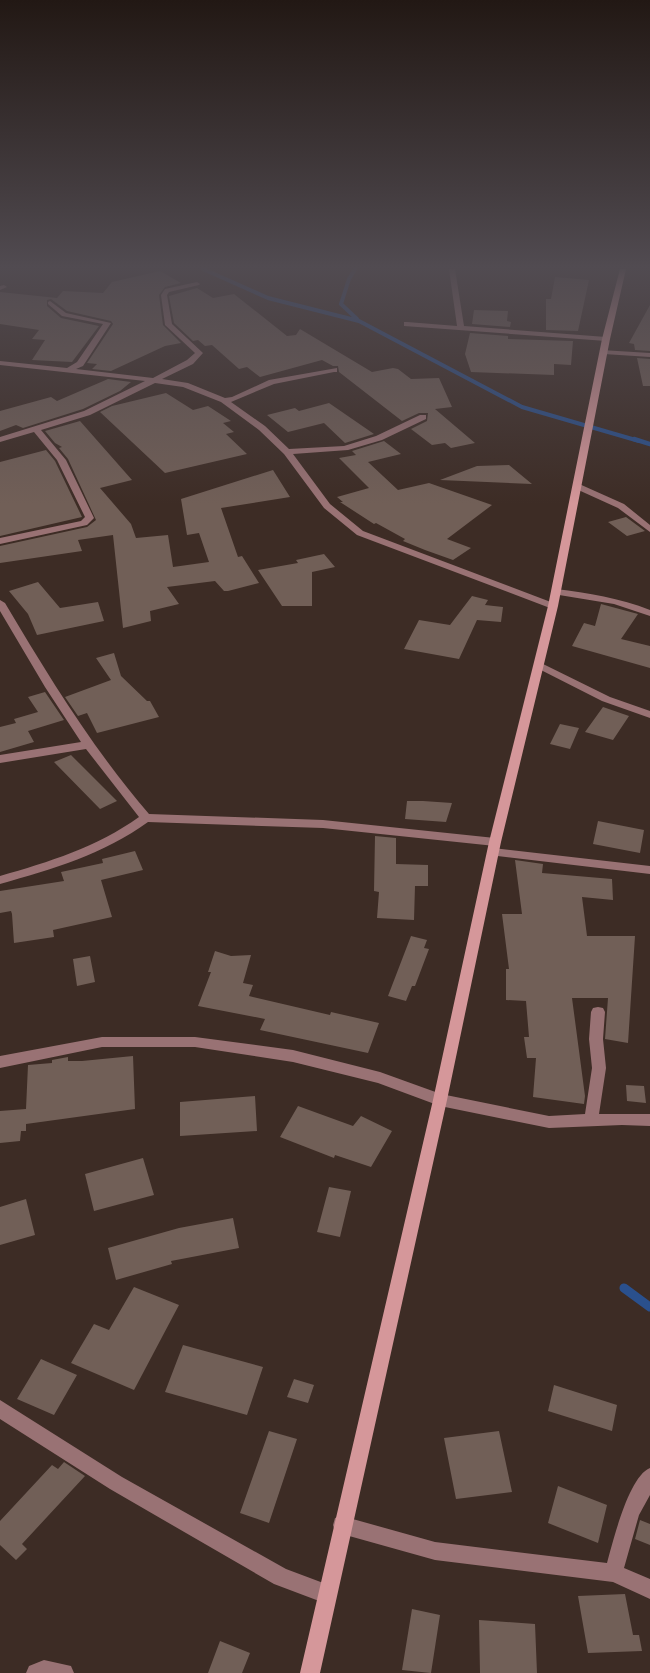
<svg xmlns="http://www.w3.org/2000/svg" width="650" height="1673" font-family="'PT Serif',serif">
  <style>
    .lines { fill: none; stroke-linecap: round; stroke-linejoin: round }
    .stream-far2 { stroke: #2a508d; stroke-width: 4 }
    .stream-far1 { stroke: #2a508d; stroke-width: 4.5 }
    .stream { stroke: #2a508d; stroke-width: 9 }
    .building { fill: #715f57 }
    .minor { fill: #997274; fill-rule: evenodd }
    .secondary { fill: #d5979a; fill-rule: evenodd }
  </style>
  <rect width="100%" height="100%" fill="#3d2c25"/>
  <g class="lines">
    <path class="stream-far2" d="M203 269 268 298 359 321 522 407 639 441
      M355 269 349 279 341 304 357 319"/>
    <path class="stream-far1" d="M634 439 650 444"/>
    <path class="stream" d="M624 1288 650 1307"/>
  </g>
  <path class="building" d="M160 271 181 283 165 287 159 295 163 325 181 343 165 346 111 371 92 369 97 364 87 363 113 324 111 321 67 311 51 299 47 300V306L61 318 99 326 72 362 32 360 45 340 32 339 39 330 0 324V292L57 298 63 291 103 293 112 282Z
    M555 277 589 280 578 331 546 330V299H551Z
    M197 288 213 298 234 294 287 336 296 335 300 329 372 372 393 368 398 369 411 379 439 378 452 407 435 409 475 443 451 448 445 443 432 445 411 429 427 421 428 413H419L402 421 339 372 338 366H333L322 360 260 377 247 367 239 369 212 345 205 346 198 340 193 341 174 323 169 296Z
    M650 305V351L635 350 634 344 629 343Z
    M474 310 508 311 507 321 511 322 510 327 472 324Z
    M470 333 508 336V339L573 341 571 365 554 364V375L471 372 465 354Z
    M637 358 650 359V386H643Z
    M108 379 131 382 120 391 83 409 23 428 16 425 0 431V411L51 397 57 401Z
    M166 393 193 410 208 406 231 421 223 423 234 432 226 434 247 454 165 473 100 412 112 406Z
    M329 403 374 434 345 443 324 423 288 432 267 415 295 408 299 411Z
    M80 421 132 480 100 488 131 524 136 538 168 535 173 567 209 562 199 533 187 535 181 499 273 470 290 497 221 508 238 557 242 556 259 583 228 591H224L215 581 167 587 179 604 150 611 151 621 123 628 113 535 78 540 82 551 0 563V546L87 527 96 520 68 459 59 448 62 447 55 443 45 431Z
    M384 441 401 454 368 462 398 490 429 483 492 505 447 539 471 548 453 560 425 550 403 541 405 539 376 523 374 524 340 502H343L337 497 369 488 339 458 356 455 352 451Z
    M46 450 55 461 82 517 0 536V462Z
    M509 465 532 484 440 480 477 466Z
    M626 517 645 531 627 536 608 522Z
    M324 554 335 567 312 572V606H282L258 570 298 563 296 560Z
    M38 582 60 608 98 602 104 621 37 635 28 614 9 591Z
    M472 596 488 600 485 605 503 607 501 622 477 620 459 659 404 649 419 620 450 625Z
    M601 604 638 614 621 639 650 646V668L572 646 584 623 595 626Z
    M114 653 121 676 147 701H150L159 717 97 733 87 713 78 716 65 697 111 680 96 658Z
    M45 692 64 720 28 731 34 742 0 752V727L16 723 14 719 38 712 28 697Z
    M603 707 629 716 613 740 585 732Z
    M560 724 579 728 570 749 550 744Z
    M71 755 117 801 100 809 54 762Z
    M407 801H423L452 803 446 822 405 819Z
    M598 821 644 830 640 853 593 844Z
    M375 836 396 838V864L428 865V886H415L414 920 377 918 379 892 374 891Z
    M135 851 143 870 101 880 112 917 53 930 54 937 14 943 12 914 11 911 0 913V891L64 881 61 872 103 863 102 859Z
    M515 860 543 864 542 873 612 879 613 900 582 897 587 936H635L628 1043 605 1039 608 998H572L585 1096 584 1104 533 1097 536 1058H527L524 1037H529L526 1001 506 1000V969H509L502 914H522Z
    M411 936 427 940 424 948 429 949 415 986H412L406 1001 388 996Z
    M215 951 231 956 251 955 243 983 253 985 249 996 330 1015 331 1012 379 1023 368 1053 260 1030 265 1019 198 1006 211 972H208Z
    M90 956 95 982 77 986 73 959Z
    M133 1056 135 1109 26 1124V1131H21L20 1141 0 1143V1111L26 1109 28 1065 52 1063V1060L68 1057V1061H82Z
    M626 1085 644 1086 646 1103 627 1101Z
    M255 1096 257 1131 180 1136V1102Z
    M298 1106 353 1126 361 1116 392 1131 371 1167 335 1155 334 1158 280 1137Z
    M143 1158 154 1195 94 1211 85 1174Z
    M329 1187 351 1191 340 1237 317 1232Z
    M26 1199 35 1235 0 1245V1207Z
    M233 1218 239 1248 171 1261 172 1264 116 1280 108 1248 179 1228Z
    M134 1287 179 1305 134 1390 71 1363 94 1324 109 1330Z
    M183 1345 263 1367 247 1415 165 1392Z
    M41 1359 77 1375 54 1415 17 1399Z
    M294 1379 314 1385 308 1403 287 1397Z
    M554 1385 617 1405 612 1431 548 1411Z
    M269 1431 297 1439 269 1523 240 1513Z
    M499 1431 512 1492 456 1499 444 1438Z
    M64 1462 85 1476 22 1544 27 1549 16 1560 0 1545V1521L52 1465 58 1469Z
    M558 1486 607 1505 598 1543 548 1523Z
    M640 1520 650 1524V1545L635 1539Z
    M625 1594 633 1635H639L642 1651 588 1653 578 1596Z
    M412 1609 440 1615 431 1673 402 1670Z
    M479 1620 535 1624 537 1673H480Z
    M220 1641 250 1653 242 1673H208Z"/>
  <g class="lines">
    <path class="minor" d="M449 269H455L464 326 606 337 610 339 606 341 404 326V322H407L457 326Z
      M197 282 200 284 199 285 169 292 167 295 172 324 203 353 193 364 162 379 188 383 225 398 232 397 269 380 337 368V372H334L274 384 231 402 265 426 289 449 344 446 376 436 420 415H426V419L382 440 348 450 293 454 330 504 363 531 556 604V608H550L357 535 324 508 284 454 259 430 221 402 183 387 155 383 90 415 41 430 66 460 94 518 87 525 0 544V538L81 521 85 517 57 460 34 432 0 442V437L84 411 145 381 0 365V361L67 368 77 362 103 324 62 316 48 304V302L50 301 66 313 111 323 83 366 76 369 153 378 187 360 195 353 165 325 161 295 165 289Z
      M0 286 4 285 7 287 0 290Z
      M601 350 650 353V357L604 354H601Z
      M577 483 624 504 650 525V532L618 508 574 488 573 486Z
      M556 589C588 593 620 598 650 610V616L614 604 553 594 551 592Z
      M0 600 5 603C49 677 93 749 149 814L323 820 495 838 501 842 495 846 323 828 148 822C104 854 53 869 0 884V876C49 862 97 847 139 817L86 749 0 763V755L81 742 45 687 0 611Z
      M539 662 610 697 650 711V718L602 701 535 667 534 665 535 663Z
      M493 848 650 866V874L489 855 487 852 489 849Z
      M598 1007 603 1008 605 1012 603 1039 606 1068 599 1114H650V1126L622 1125 549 1128 440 1106 378 1083 293 1062 195 1047H102L0 1068V1056L102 1037H195L293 1050 380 1072 441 1094 549 1116 585 1114 592 1068 589 1039 591 1012 593 1008Z
      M0 1400 122 1477 286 1569 334 1587 337 1594 334 1601 327 1604 274 1584 110 1489 0 1419Z
      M650 1468V1495L639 1515 624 1568 650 1579V1599L613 1582 435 1560 342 1534 335 1532 333 1525 335 1518 342 1516 435 1542 607 1563C613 1541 629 1476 650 1468Z
      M44 1660 71 1666 74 1673H26L29 1666Z"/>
    <path class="secondary" d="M620 269H626L610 339 558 606 501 842 447 1100 320 1673H300L433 1100 489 842 548 606 602 339Z"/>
  </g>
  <linearGradient id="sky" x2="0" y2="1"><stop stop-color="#221814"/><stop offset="0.53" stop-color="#514b51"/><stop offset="1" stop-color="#514b51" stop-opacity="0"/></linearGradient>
  <rect width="650" height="504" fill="url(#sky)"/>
</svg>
